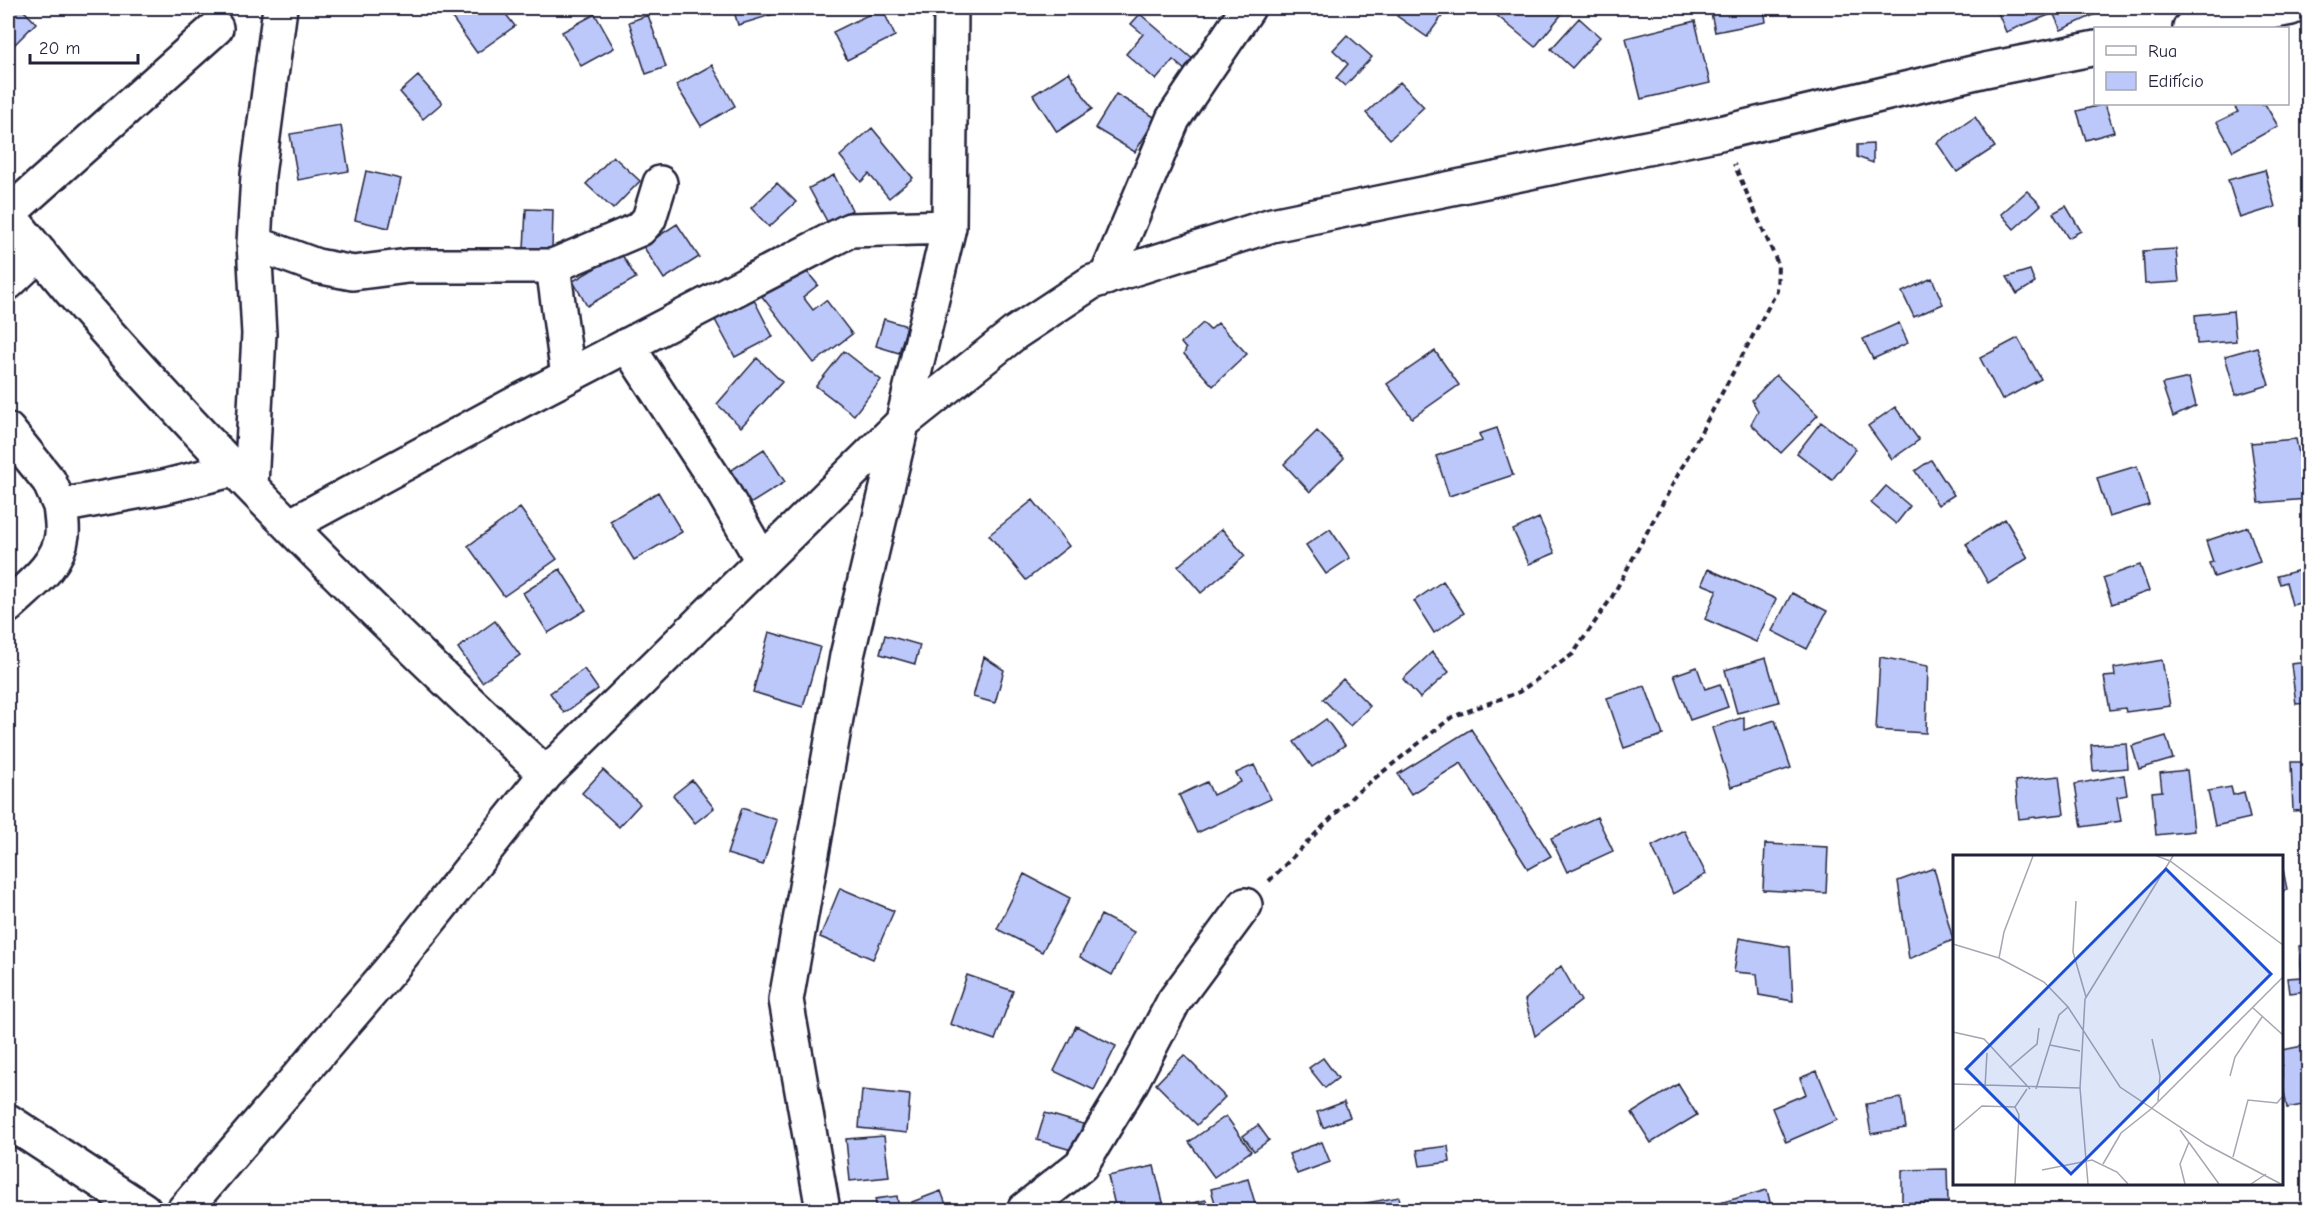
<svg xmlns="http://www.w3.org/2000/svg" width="2316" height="1218" font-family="'Comic Neue',sans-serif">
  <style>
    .building { fill: #bbc8f9; stroke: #22223b; stroke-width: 1.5 }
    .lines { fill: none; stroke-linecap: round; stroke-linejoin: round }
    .minor-casing { stroke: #22223b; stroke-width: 38 }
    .path { stroke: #22223b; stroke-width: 4; stroke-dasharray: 6 4.5; stroke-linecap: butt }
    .minor { stroke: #fff; stroke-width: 33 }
    .inset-road { fill: none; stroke: #a7a7b1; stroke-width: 1.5 }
    .view { fill: #1d4ed8; fill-opacity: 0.15; stroke: #1d4ed8; stroke-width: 3 }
    .inset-edge { fill: none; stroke: #22223b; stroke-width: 3 }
  </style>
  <rect width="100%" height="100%" fill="#fff"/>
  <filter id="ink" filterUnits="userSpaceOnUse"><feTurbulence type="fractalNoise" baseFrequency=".0167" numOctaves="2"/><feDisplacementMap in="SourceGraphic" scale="12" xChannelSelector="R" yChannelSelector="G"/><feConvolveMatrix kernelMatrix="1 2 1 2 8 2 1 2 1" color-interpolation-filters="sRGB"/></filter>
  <g filter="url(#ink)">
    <path class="building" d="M8 8H21L36 23 8 51Z
      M445 8H501L515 26 477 53Z
      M733 8H772L774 14 738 25Z
      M882 8 895 36 847 60 833 32Z
      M1403 8H1448L1427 37 1397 16Z
      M1500 8H1552L1561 15 1535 47 1495 14Z
      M1710 8H1764L1766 22 1715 32Z
      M1996 8H2046L2049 15 2006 32Z
      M2051 8H2104L2105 10 2061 30Z
      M595 14 614 48 581 66 562 32Z
      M1140 14 1195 61 1187 72 1173 60 1156 80 1126 54 1143 34 1131 24Z
      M648 15 666 67 646 74 629 22Z
      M1579 18 1600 37 1572 68 1551 49Z
      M1695 21 1710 83 1641 99 1626 38Z
      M1347 35 1372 57 1345 86 1336 78 1348 64 1333 50Z
      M712 65 735 106 701 126 676 85Z
      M1069 72 1092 109 1057 132 1033 95Z
      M418 76 442 103 423 119 400 92Z
      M1400 82 1424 107 1390 139 1366 113Z
      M1116 94 1156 118 1135 152 1095 128Z
      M2105 104 2114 132 2086 140 2077 111Z
      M2233 104H2265L2278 126 2233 151 2217 122 2238 112Z
      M1975 117 1995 147 1957 172 1937 143Z
      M341 126 349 171 298 180 290 134Z
      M872 128 913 178 889 198 869 174 861 182 840 156Z
      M1873 144V163L1857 157V145Z
      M613 156 640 181 613 209 586 184Z
      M2265 170 2275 207 2240 218 2228 180Z
      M366 171 401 179 389 228 355 220Z
      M834 175 852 210 828 223 809 188Z
      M777 183 796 202 769 227 751 208Z
      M2027 191 2041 205 2014 229 2001 214Z
      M2066 206 2081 231 2068 238 2053 213Z
      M526 209 553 210 552 250 524 249Z
      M677 224 699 257 664 279 643 246Z
      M2176 249 2179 282 2145 284 2143 251Z
      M621 253 636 278 587 306 573 281Z
      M800 263 818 285 803 297 813 310 826 300 852 334 814 363 760 294Z
      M2030 270 2035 283 2017 294 2007 277Z
      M1932 278 1943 304 1914 317 1902 292Z
      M753 298 773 337 735 357 714 318Z
      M2233 311 2236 341 2197 344 2195 315Z
      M884 319 907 326 899 353 876 346Z
      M1203 323 1210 330 1218 323 1247 354 1213 386 1184 354 1186 349 1181 343Z
      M1899 323 1908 343 1873 359 1863 339Z
      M2018 338 2041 379 2002 400 1980 358Z
      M2257 347 2269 385 2236 395 2225 356Z
      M844 351 881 380 854 415 816 386Z
      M1435 351 1459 385 1412 418 1387 384Z
      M757 358 782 382 741 427 717 404Z
      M1776 375 1818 415 1781 453 1751 424 1758 411 1752 400Z
      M2189 378 2196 406 2173 417 2162 384Z
      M1895 407 1919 440 1892 459 1868 426Z
      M1821 422 1856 449 1832 480 1797 453Z
      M1497 428 1513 475 1449 496 1436 456 1482 441 1479 434Z
      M1317 431 1344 458 1310 492 1284 464Z
      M2296 439 2308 499 2259 503 2251 443Z
      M764 449 785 482 750 504 730 471Z
      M1931 460 1954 495 1938 505 1915 471Z
      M2137 466 2149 505 2109 517 2097 478Z
      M1886 486 1910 506 1896 524 1871 503Z
      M658 492 682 532 634 560 610 521Z
      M1033 500 1069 546 1026 580 989 535Z
      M520 508 557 559 504 596 468 546Z
      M1539 518 1555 553 1529 564 1513 530Z
      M2005 519 2028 558 1988 583 1966 544Z
      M2248 527 2260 562 2214 577 2209 563 2213 562 2206 541Z
      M1222 529 1245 556 1201 593 1178 566Z
      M1330 529 1350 558 1326 574 1306 545Z
      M2140 565 2149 591 2112 604 2103 578Z
      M2308 568V601L2292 605 2286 582 2280 584 2277 576Z
      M560 569 586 610 548 633 523 593Z
      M1708 569 1776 599 1756 642 1705 619 1717 590 1702 584Z
      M1443 581 1464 613 1434 633 1414 601Z
      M1792 593 1827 611 1807 649 1772 631Z
      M495 621 520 655 482 682 458 648Z
      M769 632 820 647 803 707 753 692Z
      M885 635 920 645 915 664 880 654Z
      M1432 652 1449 672 1420 698 1403 679Z
      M984 657 1004 670 995 703 973 697Z
      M1880 657 1928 666 1926 733 1876 730Z
      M1766 658 1779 702 1737 713 1725 670Z
      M2162 660 2170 706 2126 712 2125 708 2110 710 2104 677 2115 676 2114 668Z
      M2308 662V703L2296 704 2291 664Z
      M1697 667 1705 689 1720 684 1728 707 1690 720 1674 675Z
      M584 669 598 689 564 713 550 693Z
      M1343 679 1370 706 1350 726 1323 699Z
      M1645 686 1663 735 1624 748 1607 698Z
      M1744 717V730L1775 720 1791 768 1731 787 1712 728Z
      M1326 719 1345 745 1312 767 1294 742Z
      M1471 729 1551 856 1528 869 1461 763 1411 794 1398 774Z
      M2166 736 2173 759 2139 769 2132 746Z
      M2126 743 2128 768 2093 771 2091 745Z
      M2291 762H2308V810L2293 811Z
      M1254 765 1271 799 1197 833 1179 795 1207 782 1213 795 1241 782 1236 773Z
      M603 770 640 804 619 827 582 793Z
      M2187 770 2194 831 2156 835 2152 792 2162 791 2160 773Z
      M2124 775 2127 795 2117 797 2121 821 2082 827 2075 784Z
      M2059 776 2064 814 2019 819 2015 781Z
      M692 780 714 808 695 823 673 795Z
      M2231 787 2233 795 2244 792 2250 818 2215 826 2208 791Z
      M742 808 777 820 763 865 727 854Z
      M1597 817 1613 851 1567 872 1551 838Z
      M1684 830 1706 874 1673 894 1652 846Z
      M1765 844 1828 847 1826 893 1763 890Z
      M2282 864 2287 890 2282 891Z
      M1934 868 1953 940 1909 959 1898 881Z
      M1024 874 1070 898 1042 952 997 929Z
      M840 888 894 911 873 959 820 937Z
      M1101 915 1134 932 1112 975 1080 957Z
      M1739 938 1790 947 1793 1001 1759 995 1757 974 1734 972Z
      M2308 945V991L2289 993 2287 978 2302 977 2299 946Z
      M1561 966 1581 1001 1535 1036 1525 1000Z
      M967 975 1013 991 995 1040 950 1024Z
      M2305 1016H2308V1032H2305Z
      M1076 1026 1116 1046 1094 1090 1054 1071Z
      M2308 1045V1104L2287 1108 2282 1081V1050Z
      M1184 1055 1225 1097 1197 1125 1156 1084Z
      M1323 1058 1338 1078 1325 1088 1309 1068Z
      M1817 1071 1837 1120 1786 1142 1772 1108 1806 1094 1800 1078Z
      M1678 1084 1697 1115 1651 1143 1632 1113Z
      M862 1090 910 1095 907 1133 859 1128Z
      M1901 1098 1906 1128 1871 1134 1866 1104Z
      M1344 1102 1350 1117 1323 1128 1317 1112Z
      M1045 1113 1083 1124 1075 1151 1037 1140Z
      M1226 1116 1251 1151 1214 1177 1189 1142Z
      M1258 1125 1269 1140 1254 1151 1243 1136Z
      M884 1136 889 1177 850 1181 846 1139Z
      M1322 1142 1330 1162 1297 1174 1289 1154Z
      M1448 1146 1450 1162 1420 1166 1417 1150Z
      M1154 1166 1165 1210H1116L1108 1176Z
      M1947 1169 1948 1202 1902 1203V1170Z
      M1248 1179 1257 1210H1217L1211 1189Z
      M1767 1190 1772 1210H1713L1712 1205Z
      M941 1191 948 1210H915L912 1202Z
      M897 1196 899 1210H877L875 1199Z
      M1399 1197 1402 1210H1350L1349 1206Z
      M1206 1200 1209 1210H1167V1209Z
      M1994 1206 1995 1210H1949V1209Z"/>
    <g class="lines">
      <defs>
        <path id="minor" d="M2190 28 2291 8
          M8 214C33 244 57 276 83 305 228 470 385 625 546 774
          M8 214 216 28
          M254 243 317 266 353 273 408 266H553L640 229 649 219 660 183
          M553 266 568 376
          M1106 278 1173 119 1248 8
          M8 283 40 253
          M627 345 723 492 762 560
          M8 430 49 481 60 506 163 487 235 469
          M251 485 259 334 254 243 258 175 280 8
          M291 525 522 400 850 230 949 227
          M8 606C28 587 59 565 62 535 63 526 61 515 60 506
          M8 1121 144 1210
          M184 1210 390 970 546 774 902 423 1015 333 1092 282 1272 225 1720 133 1985 70 2096 48
          M823 1210 786 1000 847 656 949 227 951 8
          M1024 1210 1081 1165 1131 1083 1174 1001 1245 905"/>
      </defs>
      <use href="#minor" class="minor-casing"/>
      <path class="path" d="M1269 881 1355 794 1452 717 1519 692 1573 654 1612 597 1777 291 1778 264 1734 164"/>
      <use href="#minor" class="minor"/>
    </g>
  </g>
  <g transform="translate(1953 855)">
    <rect width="330" height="330" fill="#fff"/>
    <path class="inset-road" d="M204 1 217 6 330 90M123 46 120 97 133 142M0 89 46 103 91 127 115 152 167 232 254 290 328 329M46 103 51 77 80 1M300 153 330 180M0 177 31 184 77 234M199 184 207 221 205 246M97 190 127 196M56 213 84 189 86 173M277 221 282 202 309 162M0 229 127 233M32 232 34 198M83 234 106 160 115 152M62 252 66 260 62 329M227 275 266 329M0 276 29 251 62 252 74 234M280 302 295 245 324 248 330 241M150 309 168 278 198 254 330 122M89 315 139 305 164 317 175 329M135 329 127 233 132 144 220 1M232 329 227 309 236 287M298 329 313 319"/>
    <path class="view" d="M213 14 318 119 118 319 13 214Z"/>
    <rect width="330" height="330" class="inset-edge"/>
  </g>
  <rect width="2316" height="1218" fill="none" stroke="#fff" stroke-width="30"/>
  <rect x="15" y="15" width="2286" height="1188" fill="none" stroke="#22223b" stroke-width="2" filter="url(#ink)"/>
  <rect x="2094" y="27" width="195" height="78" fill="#ffffff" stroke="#a7a7b1" stroke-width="1.5"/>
  <rect x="2106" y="46" width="30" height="9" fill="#ffffff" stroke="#a7a7b1" stroke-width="1.5"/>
  <text x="2148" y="57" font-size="18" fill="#22223b">Rua</text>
  <rect x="2106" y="72" width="30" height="18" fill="#bbc8f9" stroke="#a7a7b1" stroke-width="1.5"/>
  <text x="2148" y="87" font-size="18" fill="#22223b">Edifício</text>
  <path d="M30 54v9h108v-9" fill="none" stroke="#22223b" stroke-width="3"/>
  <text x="39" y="54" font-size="18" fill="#22223b" stroke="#ffffff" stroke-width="4.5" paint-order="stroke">20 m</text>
</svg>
